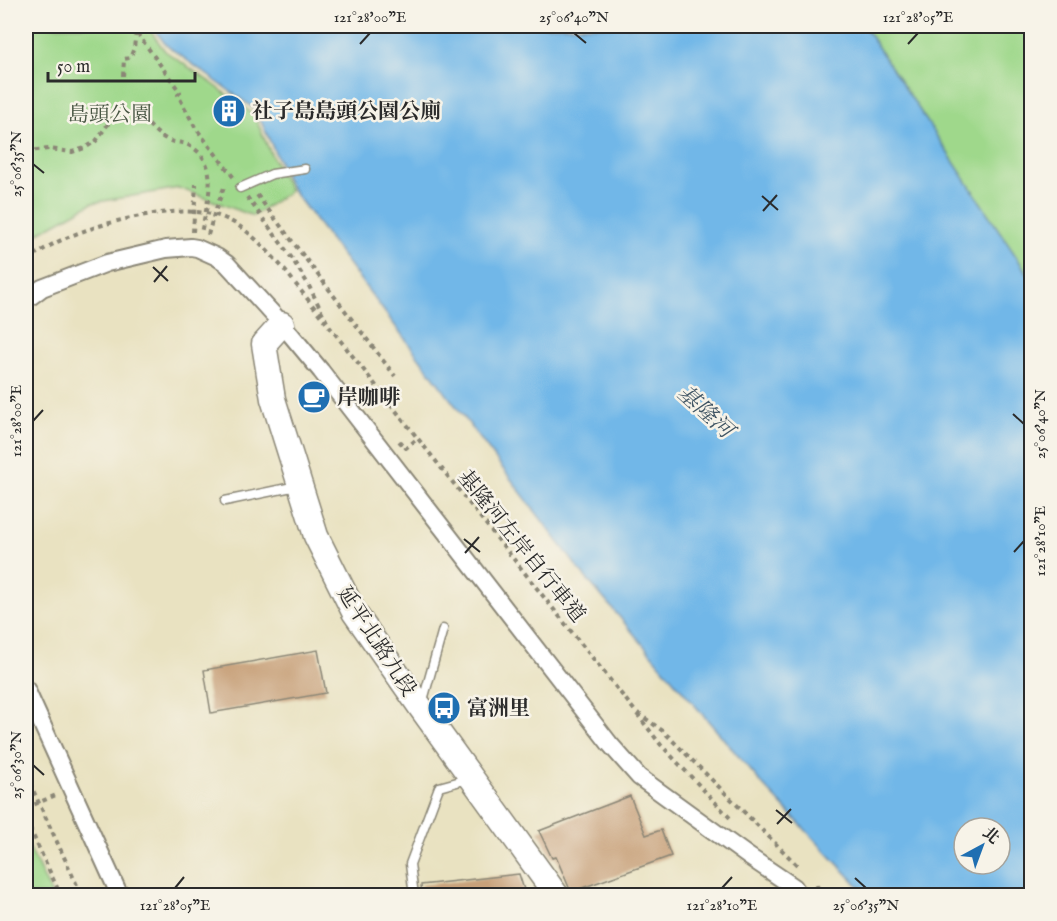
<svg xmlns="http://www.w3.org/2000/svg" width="1057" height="921" font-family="'IM FELL English','Noto Serif TC',serif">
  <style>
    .green { fill: #9fd88b; stroke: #65825b; stroke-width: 1.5 }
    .water { fill: #71b7e8; stroke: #4e718a; stroke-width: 1.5; fill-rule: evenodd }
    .building { fill: #c8a17a }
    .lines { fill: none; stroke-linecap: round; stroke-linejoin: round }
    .lane-casing { stroke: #8a8676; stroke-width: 11 }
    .street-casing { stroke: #8a8676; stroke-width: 20 }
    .secondary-casing { stroke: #8a8676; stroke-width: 27 }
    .path { stroke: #8a8676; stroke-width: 4; stroke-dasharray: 4.5 4.5; stroke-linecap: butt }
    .lane { stroke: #fff; stroke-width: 8 }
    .street { stroke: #fff; stroke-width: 16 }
    .secondary { stroke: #fff; stroke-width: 24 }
    .ticks { fill: none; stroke: #2b2b2b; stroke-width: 2 }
    .labels { text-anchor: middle; stroke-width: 5; stroke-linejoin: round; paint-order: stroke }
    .poi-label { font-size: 21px; font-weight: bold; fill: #2b2b2b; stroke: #f7f3e8; text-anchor: start }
    .park-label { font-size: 21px; fill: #485643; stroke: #f7f3e8 }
    .street-label { font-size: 21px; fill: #2b2b2b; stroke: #f7f3e8 }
    .water-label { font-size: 22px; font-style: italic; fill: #405564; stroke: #f7f3e8 }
    .neatline { fill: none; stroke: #2b2b2b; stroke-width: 2 }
    .ticks-label { font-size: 15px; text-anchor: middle; fill: #2b2b2b }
  </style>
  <rect width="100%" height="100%" fill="#f7f3e8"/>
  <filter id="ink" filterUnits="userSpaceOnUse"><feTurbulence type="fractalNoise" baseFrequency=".0167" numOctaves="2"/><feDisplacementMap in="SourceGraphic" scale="12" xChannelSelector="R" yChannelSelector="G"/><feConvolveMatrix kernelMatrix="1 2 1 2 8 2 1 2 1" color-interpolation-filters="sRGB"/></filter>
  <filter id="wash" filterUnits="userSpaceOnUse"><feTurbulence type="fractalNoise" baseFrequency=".008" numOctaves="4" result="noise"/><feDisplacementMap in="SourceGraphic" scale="24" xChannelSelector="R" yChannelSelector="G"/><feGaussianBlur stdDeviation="1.35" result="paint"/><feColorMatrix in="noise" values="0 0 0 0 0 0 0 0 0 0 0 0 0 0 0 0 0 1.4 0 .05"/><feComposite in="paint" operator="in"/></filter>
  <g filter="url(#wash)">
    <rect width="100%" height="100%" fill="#e9e2c1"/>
    <path class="green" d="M26 26H147L165 51 213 84 254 115 271 154 290 191 253 216 179 188 92 203 26 240Z
      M864 26H1031V279Z
      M26 841 52 895H26Z"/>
    <path class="water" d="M152 26H864L1031 279V895H867L763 785 581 572 291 188 256 110 166 45ZM964 828H1000V864H964Z"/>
    <g id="blocks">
      <path class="building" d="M318 650 326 693 211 713 204 670Z
        M630 796 646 835 661 830 671 856 571 892 556 857 552 858 539 831Z
        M519 874 526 896H422L421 885Z"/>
    </g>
  </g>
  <g filter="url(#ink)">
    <use href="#blocks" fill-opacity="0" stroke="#8a8676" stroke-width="1.5"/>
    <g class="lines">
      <defs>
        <path id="lane" d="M240 188 272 174 305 169
          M225 501 297 486
          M422 704 443 629
          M414 896 410 864 439 787 468 779"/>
        <path id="street" d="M26 300 42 288 107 263 166 249 191 247 197 248 217 257 227 264 282 324 321 371 609 743 639 777 748 856 794 887 800 896
          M26 689 120 896"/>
        <path id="secondary" d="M282 324 264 344 273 399 316 536 354 612 421 708 557 896"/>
      </defs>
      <use href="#lane" class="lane-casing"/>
      <use href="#street" class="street-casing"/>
      <use href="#secondary" class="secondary-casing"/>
      <path class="path" d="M132 26 180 92 178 95 195 127 234 178
        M123 76 124 59 130 58 134 48 136 31
        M138 110C147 123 154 133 168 140 174 143 181 142 186 144 223 160 207 203 201 233
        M26 151 49 149 72 152 85 148 96 141 113 117
        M257 195 395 376
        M247 197 291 257 308 284 327 322
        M193 232 196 184
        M208 235 214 214 225 185
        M26 260C39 252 52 244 66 238 105 221 184 201 224 218 248 228 266 249 283 268 400 416 517 564 635 711L663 731 798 866
        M399 444 401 442 406 448 418 438
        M637 714 661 745 732 820
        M26 775 82 896
        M26 808 56 795
        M26 820 61 896
        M816 885 825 896"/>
      <use href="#lane" class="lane"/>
      <use href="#street" class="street"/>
      <use href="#secondary" class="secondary"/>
    </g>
  </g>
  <path class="ticks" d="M574 33 586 43M360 44 370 33M908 44 918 33M33 164 44 173M762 196 778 210M763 211 777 195M153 267 168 281M154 282 167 266M1013 414 1024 424M33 421 43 410M464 539 480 552M1014 552 1024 541M465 553 479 537M33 765 44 775M776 810 792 823M777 824 791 809M855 878 866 888M175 888 184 877M722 888 732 877"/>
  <defs>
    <symbol id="building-disc" viewBox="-11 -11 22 22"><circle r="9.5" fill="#1f6fb2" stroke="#f7f3e8"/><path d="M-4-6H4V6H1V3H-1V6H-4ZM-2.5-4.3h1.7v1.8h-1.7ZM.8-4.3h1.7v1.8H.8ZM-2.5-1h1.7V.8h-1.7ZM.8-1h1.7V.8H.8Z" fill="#fff"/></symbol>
    <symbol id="cafe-disc" viewBox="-11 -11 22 22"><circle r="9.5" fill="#1f6fb2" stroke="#f7f3e8"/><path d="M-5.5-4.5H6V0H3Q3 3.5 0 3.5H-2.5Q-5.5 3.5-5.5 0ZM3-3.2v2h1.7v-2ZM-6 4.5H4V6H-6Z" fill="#fff"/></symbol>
    <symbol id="bus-disc" viewBox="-11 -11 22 22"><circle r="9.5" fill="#1f6fb2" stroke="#f7f3e8"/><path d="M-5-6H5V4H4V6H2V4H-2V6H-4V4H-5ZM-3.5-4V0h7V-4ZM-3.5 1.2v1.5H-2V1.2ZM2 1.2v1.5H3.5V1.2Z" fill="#fff"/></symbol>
  </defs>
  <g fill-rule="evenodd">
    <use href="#building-disc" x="210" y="92" width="38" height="38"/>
    <use href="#cafe-disc" x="295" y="378" width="38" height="38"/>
    <use href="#bus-disc" x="425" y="689" width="38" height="38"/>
  </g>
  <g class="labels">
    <g class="poi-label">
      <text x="252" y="118">社子島島頭公園公廁</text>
      <text x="337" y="404">岸咖啡</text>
      <text x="467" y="715">富洲里</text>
    </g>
    <g class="park-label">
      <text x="110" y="121">島頭公園</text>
    </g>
    <g class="street-label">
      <text transform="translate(522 546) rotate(51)" y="7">基隆河左岸自行車道</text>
      <text transform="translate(377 641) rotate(57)" y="7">延平北路九段</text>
    </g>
    <g class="water-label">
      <text transform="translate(706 411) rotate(42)" y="8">基隆河</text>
    </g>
  </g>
  <rect width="1057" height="921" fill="none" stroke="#f7f3e8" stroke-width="66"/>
  <g transform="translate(982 846) rotate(41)"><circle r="28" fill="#f7f3e8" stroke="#a5a39c" stroke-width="1.5"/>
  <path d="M0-4.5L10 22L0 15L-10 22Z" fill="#1f6fb2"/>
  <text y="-9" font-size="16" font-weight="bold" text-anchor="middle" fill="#2b2b2b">北</text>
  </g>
  <path d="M48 72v9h147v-9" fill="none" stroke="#2b2b2b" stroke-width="3"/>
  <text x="57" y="72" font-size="18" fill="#2b2b2b" stroke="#f7f3e8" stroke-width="4.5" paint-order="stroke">50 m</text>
  <rect x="33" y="33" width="991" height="855" class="neatline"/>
  <g class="ticks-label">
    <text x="370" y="22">121°28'00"E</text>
    <text x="574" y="22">25°06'40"N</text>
    <text x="918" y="22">121°28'05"E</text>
    <text transform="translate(16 164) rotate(-90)" y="5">25°06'35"N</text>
    <text transform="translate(16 421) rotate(-90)" y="5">121°28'00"E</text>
    <text transform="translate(1040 424) rotate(-90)" y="5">25°06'40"N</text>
    <text transform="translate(1040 541) rotate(-90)" y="5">121°28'10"E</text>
    <text transform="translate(16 765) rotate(-90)" y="5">25°06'30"N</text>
    <text x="175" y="910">121°28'05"E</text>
    <text x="722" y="910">121°28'10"E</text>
    <text x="866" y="910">25°06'35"N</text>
  </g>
</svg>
